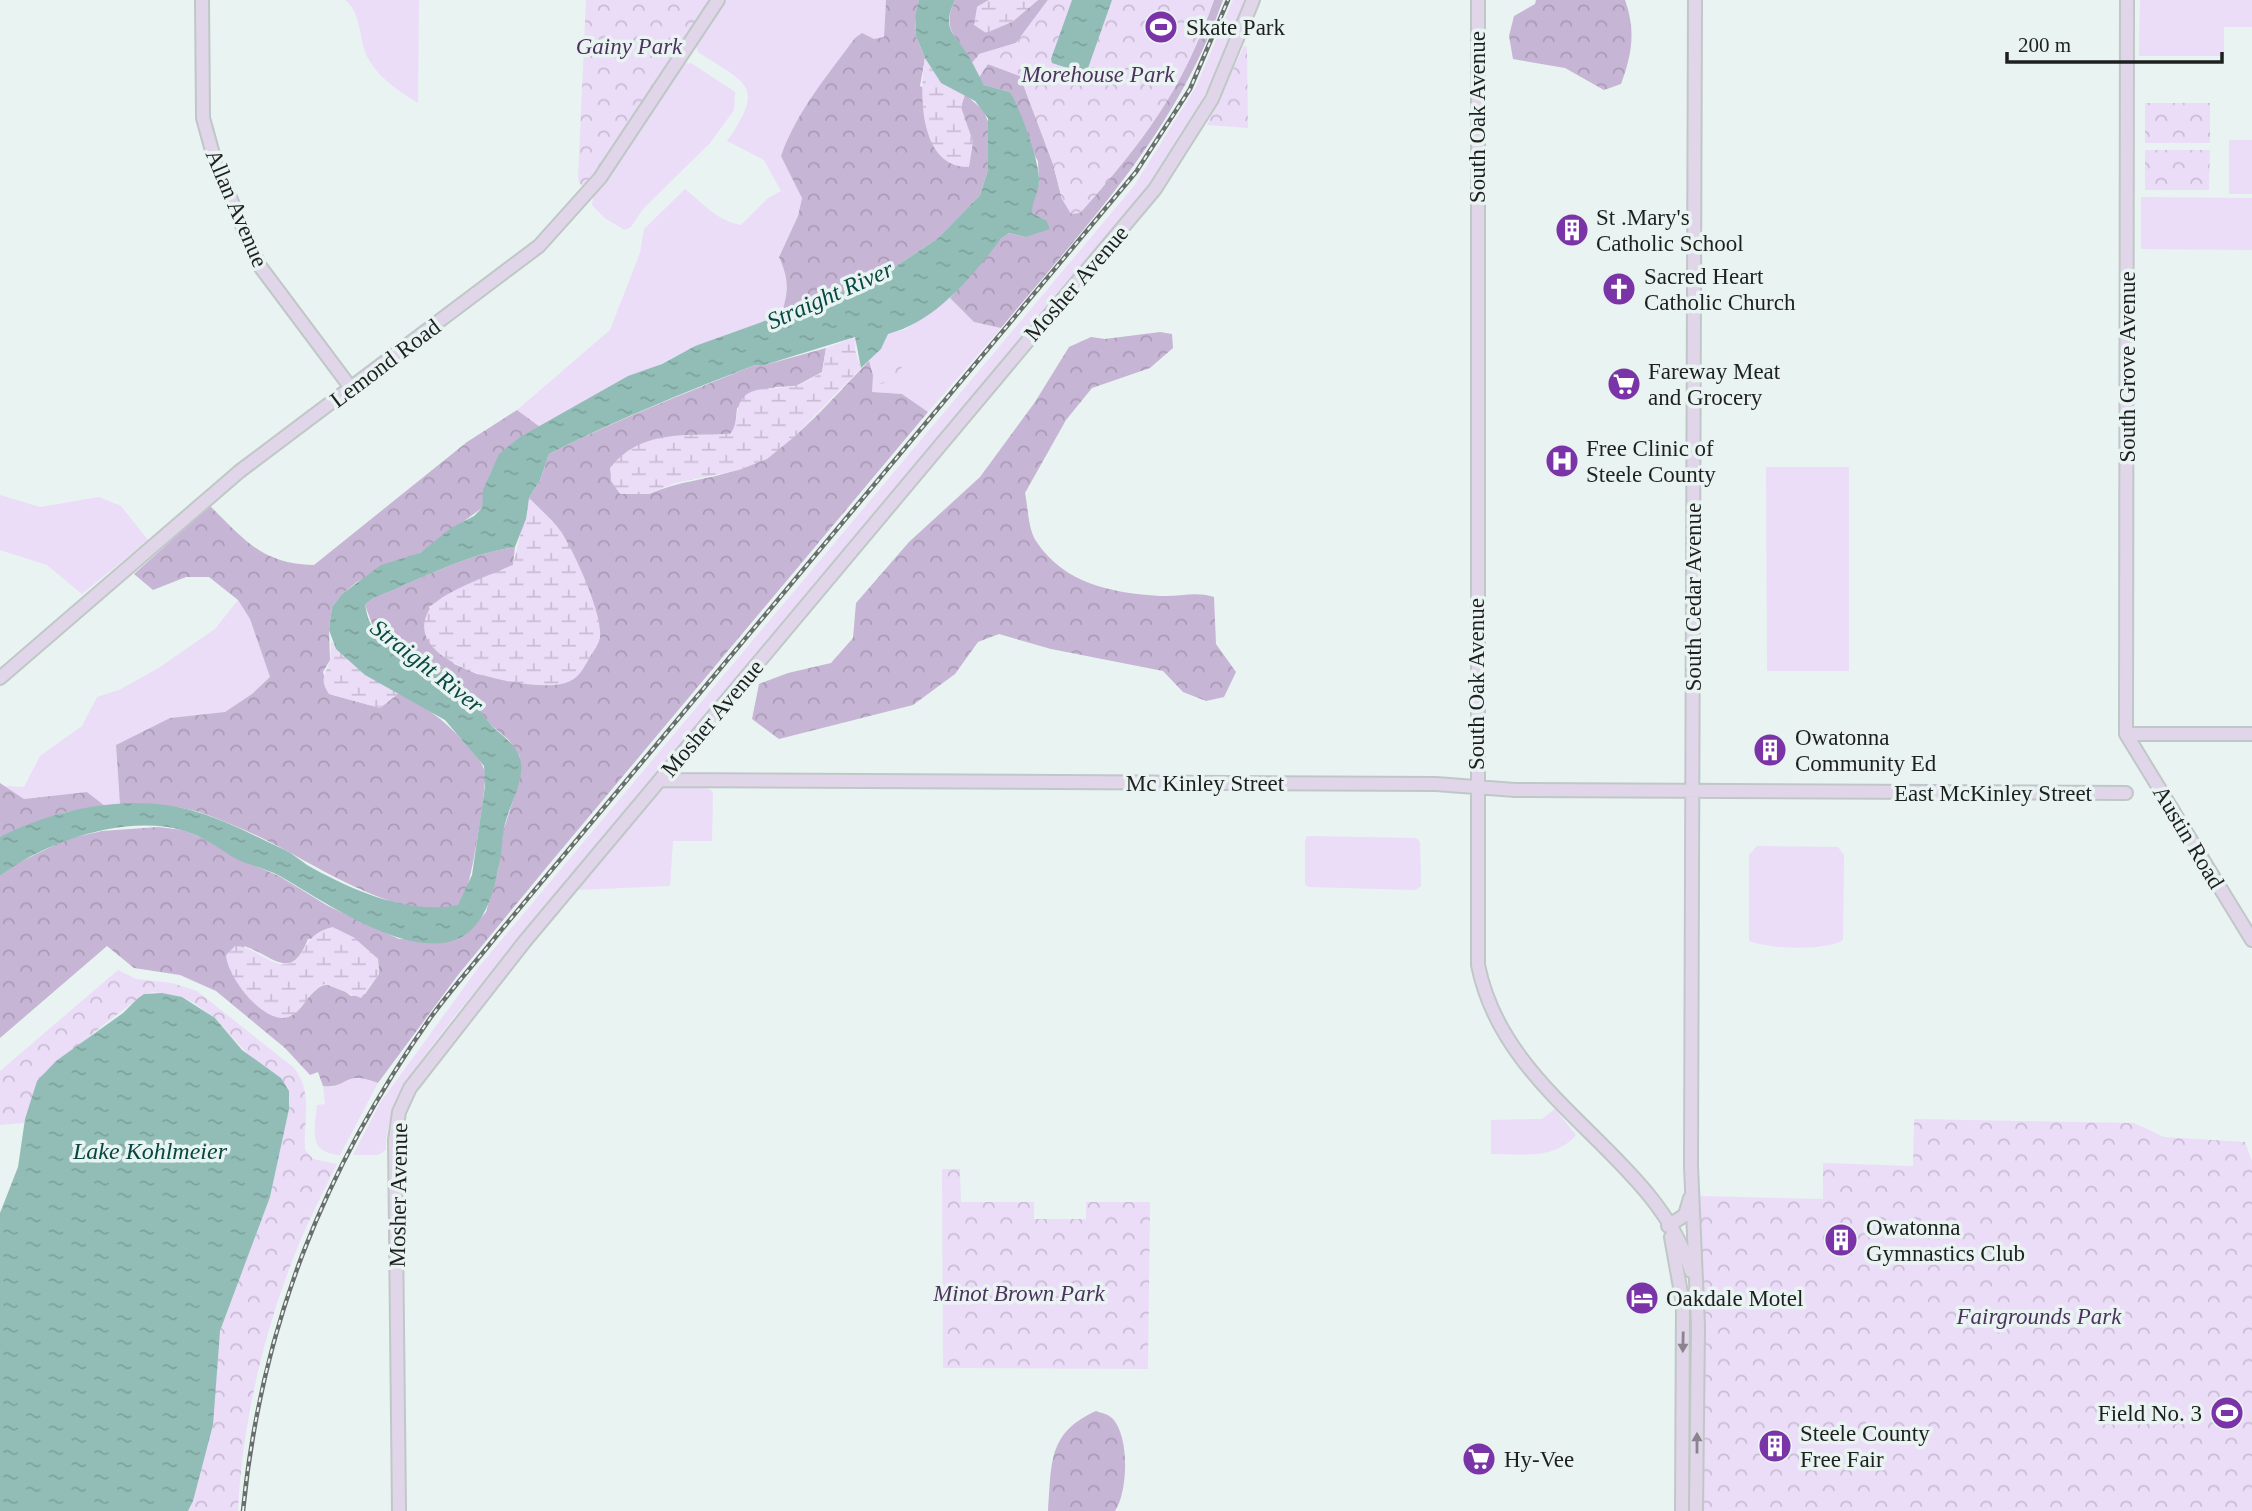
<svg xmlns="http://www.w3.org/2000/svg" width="2252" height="1511" font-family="Georgia,serif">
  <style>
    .grass { fill: #ebdcf8 }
    .forest { fill: url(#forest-crowns); fill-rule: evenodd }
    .wetland { fill: url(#wetland-marsh) }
    .park { fill: url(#park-crowns) }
    .water { fill: url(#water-ripples) }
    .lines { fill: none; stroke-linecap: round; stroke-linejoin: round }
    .secondary-casing { stroke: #bfc8c6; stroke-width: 16 }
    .secondary { stroke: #e1d6e9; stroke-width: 12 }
    .rail-casing { stroke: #686e6c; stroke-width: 4.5 }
    .rail { stroke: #e9f3f1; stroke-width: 2; stroke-dasharray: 5; stroke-linecap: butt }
    .oneway { fill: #89848e }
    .labels { text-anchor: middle; stroke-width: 7; stroke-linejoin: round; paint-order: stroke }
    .poi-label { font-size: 23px; fill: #1d201f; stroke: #e9f3f1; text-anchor: start }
    .park-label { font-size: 23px; font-style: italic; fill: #4c335e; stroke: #e9f3f1 }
    .street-label { font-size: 23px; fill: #1d201f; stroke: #e9f3f1 }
    .water-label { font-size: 24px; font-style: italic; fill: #064841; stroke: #e9f3f1 }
  </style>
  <defs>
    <pattern id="forest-crowns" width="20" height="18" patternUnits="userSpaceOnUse" patternTransform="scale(1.75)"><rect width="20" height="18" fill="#c6b5d4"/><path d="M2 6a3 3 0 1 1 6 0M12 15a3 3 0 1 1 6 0" fill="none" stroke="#aa9bb6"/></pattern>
    <pattern id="wetland-marsh" width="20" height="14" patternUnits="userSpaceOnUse" patternTransform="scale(1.75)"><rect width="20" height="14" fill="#ebdcf8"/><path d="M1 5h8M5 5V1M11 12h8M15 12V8" fill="none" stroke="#c9bcd4"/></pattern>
    <pattern id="park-crowns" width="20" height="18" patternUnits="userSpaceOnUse" patternTransform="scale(1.75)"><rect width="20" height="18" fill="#ebdcf8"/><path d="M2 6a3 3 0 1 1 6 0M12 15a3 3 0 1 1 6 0" fill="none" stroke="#c9bcd4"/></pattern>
    <pattern id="water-ripples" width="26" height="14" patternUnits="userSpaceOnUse" patternTransform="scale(1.75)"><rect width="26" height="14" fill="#92bdb6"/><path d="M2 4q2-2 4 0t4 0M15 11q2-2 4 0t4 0" fill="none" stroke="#7da29c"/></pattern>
  </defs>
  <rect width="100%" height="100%" fill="#e9f3f1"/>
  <path class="grass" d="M345 0H419L418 103C400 92 380 79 369 60 358 42 363 14 345 0Z
    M726 0H886L884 37 874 40 781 155 802 197 798 216 779 256C789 279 789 291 781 315L695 346 540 427 517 410 610 330 640 253 644 229 685 189C705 205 716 220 741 225L768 198 781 191 764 160 727 141C766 85 747 84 698 52L696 46Z
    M1233 0H1246C1223 70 1186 132 1143 192L453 1018C424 1058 385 1098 386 1150L378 1155H353L380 1103 478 968 1134 186 1196 87Z
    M2140 0H2252V27H2224V56H2139Z
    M691 63 735 92 734 110 710 143 643 209 631 227 625 230 606 219 592 205 593 197 684 64Z
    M2229 140H2252V194H2229Z
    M2141 197 2252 198V250L2141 249Z
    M950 298 974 322 1001 328 928 412 902 394 871 392 873 375 869 361 881 349 888 334 906 329Z
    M1766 467H1849V671H1767Z
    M0 495 40 507 99 497 121 506 148 540 82 594 47 565 0 550Z
    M238 600 250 619 270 677 252 694 225 712 170 718 116 745 120 804 105 806 87 792 24 799 5 786 24 787 40 756 82 726 97 697 119 690 157 669 215 629Z
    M703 787 711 790 713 794 712 841H673L670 886 576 890 661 788Z
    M1307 836 1416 838 1420 842 1421 886 1415 890 1308 887 1305 884V841Z
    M1757 846 1838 847 1844 855 1843 940C1826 951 1768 949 1749 941V855Z
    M349 1077H364L378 1083 340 1155C307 1152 315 1131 317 1105L325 1104 323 1086 332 1087Z
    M1555 1109 1576 1135C1555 1160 1521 1154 1491 1154V1120L1542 1119Z"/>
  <path class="forest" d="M886 0H919L915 17 916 36 925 58 920 86 961 107 965 94 984 111 990 127 988 170 980 195 937 239 872 282 840 293 808 310 781 315C789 291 789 279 779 257L798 216 802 198 781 156C797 111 827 76 855 38L862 33 874 39 884 37Z
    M955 0H989L977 7 1012 22 1038 0H1048L1016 43 980 54 972 63C959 36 940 33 955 0Z
    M1214 0H1223C1175 135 1090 220 1001 328L974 322 950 298 1001 239 1009 233 1025 237 1046 220 1032 213V202L1039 183 1038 161 1029 147V138L1010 92 984 85 979 77 988 64 1020 76 1053 164 1062 199 1080 213C1143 142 1182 91 1214 0Z
    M1536 0H1625C1636 31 1632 54 1621 84L1604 90 1565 68 1513 59 1509 36 1514 16 1535 4Z
    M1160 332 1172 334 1173 348 1150 368 1092 388 1066 420 1025 493C1028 507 1028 529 1036 541 1064 584 1112 593 1160 596 1180 597 1195 591 1214 597L1216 644 1236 672 1224 697 1206 701 1183 692 1163 671 1051 649 999 634 978 642 955 674 913 705 779 739 752 719 759 684 788 673 831 663 853 638 856 603 909 542 980 477 1035 402 1069 347 1091 337 1105 339Z
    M826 348 822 372 796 386 775 387 737 408 735 428 730 434 712 435 649 494C678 481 707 480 737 470 790 453 831 399 869 361L873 375 872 392 902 394 928 412 551 862 458 975 378 1083C343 1069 348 1089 323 1086L318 1072 310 1075 285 1048 216 991 180 975 134 968 107 946 0 1038V876L14 865 67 839 102 831 158 827 183 830 214 843 232 856 279 876 328 906 399 939 447 940 472 928 486 912 498 871 503 832 517 788 520 757 509 740 491 725 463 691 412 651 374 629 365 605C374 595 385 594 398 588 437 571 472 554 515 547L513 565 447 595 429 607 454 664 477 674 545 685 561 532 529 498 540 480 549 454C616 420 686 393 755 365L761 366ZM353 937 378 959 379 974 365 994 351 996C317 966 313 1002 288 1017H278L261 1008 244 946C274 956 291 983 308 939Z
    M517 410 540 427C501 447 488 465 482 508L420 553 357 582 342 594 332 607 329 630 330 660 323 672 329 694 380 708 400 692C429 710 447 721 469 748 478 759 486 765 485 780 484 798 471 895 460 904 424 931 320 869 287 851 260 836 228 822 199 812 174 804 146 805 120 804L116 745 170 718 225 712 252 694 270 677 250 619 238 600 209 577H186L153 590 134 574 210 506C245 540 262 564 314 565L467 442Z
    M0 783 24 799 87 792 105 806 66 812 0 837Z
    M1096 1411C1101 1413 1108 1414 1112 1418 1130 1436 1128 1492 1115 1511H1048C1052 1463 1047 1433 1096 1411Z"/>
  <path class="wetland" d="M989 0H1038L1012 22 986 33 974 25 977 7Z
    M925 58 941 83 965 94 961 107 973 142 969 167C919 168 919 93 925 58Z
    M856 337 855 350 861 368 794 437 767 459 739 470 675 483 649 494H620L611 481 610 468C640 429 686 436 730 434 740 423 733 404 747 394 761 385 782 390 797 385 806 383 814 377 822 372L826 348Z
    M529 498C540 509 554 521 562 533 575 554 603 614 600 638 599 644 593 652 590 657 583 669 579 679 565 683 531 694 397 665 429 610 438 593 494 574 513 565Z
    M331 641 365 675 400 692 380 708 329 694C319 679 325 676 330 660 331 655 331 647 331 641Z
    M333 927 353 937 378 959 379 974 361 998 325 984C307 989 306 1011 288 1017 264 1025 227 977 226 955L235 946C254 946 270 967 287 964 307 961 300 934 333 927Z"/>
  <path class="park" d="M586 0H714L591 181 581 186 578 179Z
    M1048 0H1214C1182 91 1143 142 1080 213L1071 214 1062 199 1053 164 1020 76 988 64 979 77 972 63 979 54 1016 43Z
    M1244 46 1247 47 1248 128 1207 125Z
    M2145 103H2210V143H2145Z
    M2145 150H2210L2209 190H2145Z
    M908 356 894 381 875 385 877 361 892 363Z
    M118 970 136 979 172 983 197 991 293 1067C314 1092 303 1120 305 1150L313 1159 337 1164C323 1192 308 1221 296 1251 264 1331 242 1424 238 1511H188L193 1501 220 1331 270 1197 289 1109 281 1078 253 1060 215 1018 194 1003 182 997 153 992 144 994 102 1026 37 1081 24 1123 0 1125V1071Z
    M1914 1119 2134 1123 2164 1137 2245 1142 2252 1161V1511H1701L1699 1196 1823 1199V1163L1913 1166Z
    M942 1169H960L961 1202H1034V1219H1086V1202H1150L1148 1369 943 1368Z"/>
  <path class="water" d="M919 0H955C941 30 954 32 968 55 974 65 979 76 984 85L1010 92C1020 108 1040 163 1039 181 1039 192 1032 201 1032 213L1046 220 1050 229 1025 237 1009 233 1001 239C971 277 937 321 888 334L881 349 861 368 855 337 761 366 755 365C685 392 616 420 549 454L540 480 529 498 526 519 515 547C472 554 437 571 398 588 386 594 374 595 365 605 367 613 368 623 375 629 385 639 400 643 411 651 430 665 452 680 469 697 478 706 484 717 492 726 502 736 515 743 520 758 526 781 508 806 504 829 502 839 502 850 500 860 495 887 488 919 465 935 416 967 322 900 280 876 265 868 246 865 231 856 216 846 203 837 185 831 128 813 45 841 0 876V837C57 808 135 792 197 812 227 821 257 837 285 850 293 854 300 860 307 865 352 890 407 915 458 905L472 875 485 786 484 766 445 720 365 675 336 649 329 630 332 607 342 594 381 565 420 553 451 528 474 516 482 508 483 490 499 454 520 437 628 376 662 364 695 346 781 315 808 310 840 293 872 282 937 239 980 195 988 170V118L975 101 941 83 925 58 916 36 915 16Z
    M1072 0H1112L1087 71 1083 73 1052 63 1051 59Z
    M162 993 182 997 215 1018 242 1050 281 1078 289 1091V1109L270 1197 220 1331 213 1425 193 1501 188 1511H0V1213L18 1167 25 1119 37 1081 56 1061 123 1013 137 999 144 994Z"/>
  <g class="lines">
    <defs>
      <path id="secondary" d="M202 0 203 118 216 165 259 265 351 388
        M1478 0V965C1505 1100 1655 1152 1691 1271
        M1695 0 1691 1166 1698 1326 1696 1511
        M0 678 240 471 539 246 600 178 718 0
        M2126 734 2127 0
        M2126 734 2252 940
        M2126 734H2252
        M660 780 1436 784 1515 790 2126 793
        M1668 1226 1685 1215 1690 1198
        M1671 1237 1683 1304 1682 1511
        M399 1511 395 1140 399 1112 410 1088 525 941 1155 189 1212 99 1253 0"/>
    </defs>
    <use href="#secondary" class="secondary-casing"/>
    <use href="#secondary" class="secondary"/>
    <defs>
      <path id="rail" d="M243 1511C261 1326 324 1169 431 1017 452 988 476 962 498 934L1136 172 1190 89 1228 0"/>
    </defs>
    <use href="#rail" class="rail-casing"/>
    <use href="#rail" class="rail"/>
  </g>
  <defs><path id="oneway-solid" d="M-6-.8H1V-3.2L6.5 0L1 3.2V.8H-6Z" transform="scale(1.75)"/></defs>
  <g class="oneway">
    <use href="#oneway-solid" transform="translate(1683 1342) rotate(91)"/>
    <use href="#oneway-solid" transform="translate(1697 1443) rotate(-90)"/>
  </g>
  <defs>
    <symbol id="stadium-disc" viewBox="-11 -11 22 22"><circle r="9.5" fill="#7a34a7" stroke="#e9f3f1"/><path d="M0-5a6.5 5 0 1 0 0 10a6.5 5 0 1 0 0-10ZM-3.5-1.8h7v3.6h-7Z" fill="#fff"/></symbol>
    <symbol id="building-disc" viewBox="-11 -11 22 22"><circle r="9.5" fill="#7a34a7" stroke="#e9f3f1"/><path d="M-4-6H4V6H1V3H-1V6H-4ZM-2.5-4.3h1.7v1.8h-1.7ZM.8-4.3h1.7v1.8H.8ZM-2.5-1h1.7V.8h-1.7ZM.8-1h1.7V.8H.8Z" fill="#fff"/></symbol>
    <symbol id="church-disc" viewBox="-11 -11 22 22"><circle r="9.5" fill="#7a34a7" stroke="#e9f3f1"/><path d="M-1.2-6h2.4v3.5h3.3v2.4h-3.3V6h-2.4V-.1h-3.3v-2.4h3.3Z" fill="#fff"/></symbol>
    <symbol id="supermarket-disc" viewBox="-11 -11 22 22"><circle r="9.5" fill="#7a34a7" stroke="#e9f3f1"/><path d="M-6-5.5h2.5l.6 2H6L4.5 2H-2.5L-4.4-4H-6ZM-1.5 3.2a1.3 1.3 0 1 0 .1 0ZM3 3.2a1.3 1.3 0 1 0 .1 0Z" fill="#fff"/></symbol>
    <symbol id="hospital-disc" viewBox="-11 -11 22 22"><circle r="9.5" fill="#7a34a7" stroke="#e9f3f1"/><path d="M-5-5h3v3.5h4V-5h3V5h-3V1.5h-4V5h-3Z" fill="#fff"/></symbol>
    <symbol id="hotel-disc" viewBox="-11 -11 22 22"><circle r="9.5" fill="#7a34a7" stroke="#e9f3f1"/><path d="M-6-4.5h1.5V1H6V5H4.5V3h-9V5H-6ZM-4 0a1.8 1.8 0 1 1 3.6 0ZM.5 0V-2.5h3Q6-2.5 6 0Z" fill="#fff"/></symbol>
  </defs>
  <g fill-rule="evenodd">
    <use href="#stadium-disc" x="1142" y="8" width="38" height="38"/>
    <use href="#building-disc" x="1553" y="211" width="38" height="38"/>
    <use href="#church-disc" x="1600" y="270" width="38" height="38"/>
    <use href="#supermarket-disc" x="1605" y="365" width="38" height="38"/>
    <use href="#hospital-disc" x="1543" y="442" width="38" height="38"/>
    <use href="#building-disc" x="1751" y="731" width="38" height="38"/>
    <use href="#building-disc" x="1822" y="1221" width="38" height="38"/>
    <use href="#hotel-disc" x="1623" y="1279" width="38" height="38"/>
    <use href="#stadium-disc" x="2208" y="1394" width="38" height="38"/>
    <use href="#building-disc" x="1756" y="1427" width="38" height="38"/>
    <use href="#supermarket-disc" x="1460" y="1440" width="38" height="38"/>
  </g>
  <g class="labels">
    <g class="poi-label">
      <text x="1186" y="35">Skate Park</text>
      <text x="1596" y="225">St .Mary's<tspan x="1596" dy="26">Catholic School</tspan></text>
      <text x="1644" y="284">Sacred Heart<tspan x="1644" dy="26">Catholic Church</tspan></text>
      <text x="1648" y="379">Fareway Meat<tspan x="1648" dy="26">and Grocery</tspan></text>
      <text x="1586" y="456">Free Clinic of<tspan x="1586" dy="26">Steele County</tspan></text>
      <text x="1795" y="745">Owatonna<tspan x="1795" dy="26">Community Ed</tspan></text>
      <text x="1866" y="1235">Owatonna<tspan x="1866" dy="26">Gymnastics Club</tspan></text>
      <text x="1666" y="1306">Oakdale Motel</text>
      <text x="2202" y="1421" text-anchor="end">Field No. 3</text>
      <text x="1800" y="1441">Steele County<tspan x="1800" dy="26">Free Fair</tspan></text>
      <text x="1504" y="1467">Hy-Vee</text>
    </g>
    <g class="park-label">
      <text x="629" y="54">Gainy Park</text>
      <text x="1098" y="82">Morehouse Park</text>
      <text x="1019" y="1301">Minot Brown Park</text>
      <text x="2039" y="1324">Fairgrounds Park</text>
    </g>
    <g class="street-label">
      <text transform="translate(1477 117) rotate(-90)" y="8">South Oak Avenue</text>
      <text transform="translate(237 208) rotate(67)" y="8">Allan Avenue</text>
      <text transform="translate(1076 283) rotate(-49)" y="8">Mosher Avenue</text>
      <text transform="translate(385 363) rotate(-37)" y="8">Lemond Road</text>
      <text transform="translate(2127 367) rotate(-90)" y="8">South Grove Avenue</text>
      <text transform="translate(1693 597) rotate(-90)" y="8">South Cedar Avenue</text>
      <text transform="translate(1476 684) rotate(-90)" y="8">South Oak Avenue</text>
      <text transform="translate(712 718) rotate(-50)" y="8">Mosher Avenue</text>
      <text x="1205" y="791">Mc Kinley Street</text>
      <text x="1993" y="801">East McKinley Street</text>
      <text transform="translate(2189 837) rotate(59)" y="8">Austin Road</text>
      <text transform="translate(398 1195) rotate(-89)" y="8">Mosher Avenue</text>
    </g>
    <g class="water-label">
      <text transform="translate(830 295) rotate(-24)" y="8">Straight River</text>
      <text transform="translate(427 666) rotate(38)" y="8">Straight River</text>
      <text x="150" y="1159">Lake Kohlmeier</text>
    </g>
  </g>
  <path d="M2007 52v10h215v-10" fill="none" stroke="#1d201f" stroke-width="3.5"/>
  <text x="2018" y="52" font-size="21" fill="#1d201f" stroke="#e9f3f1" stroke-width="5" paint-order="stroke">200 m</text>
</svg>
